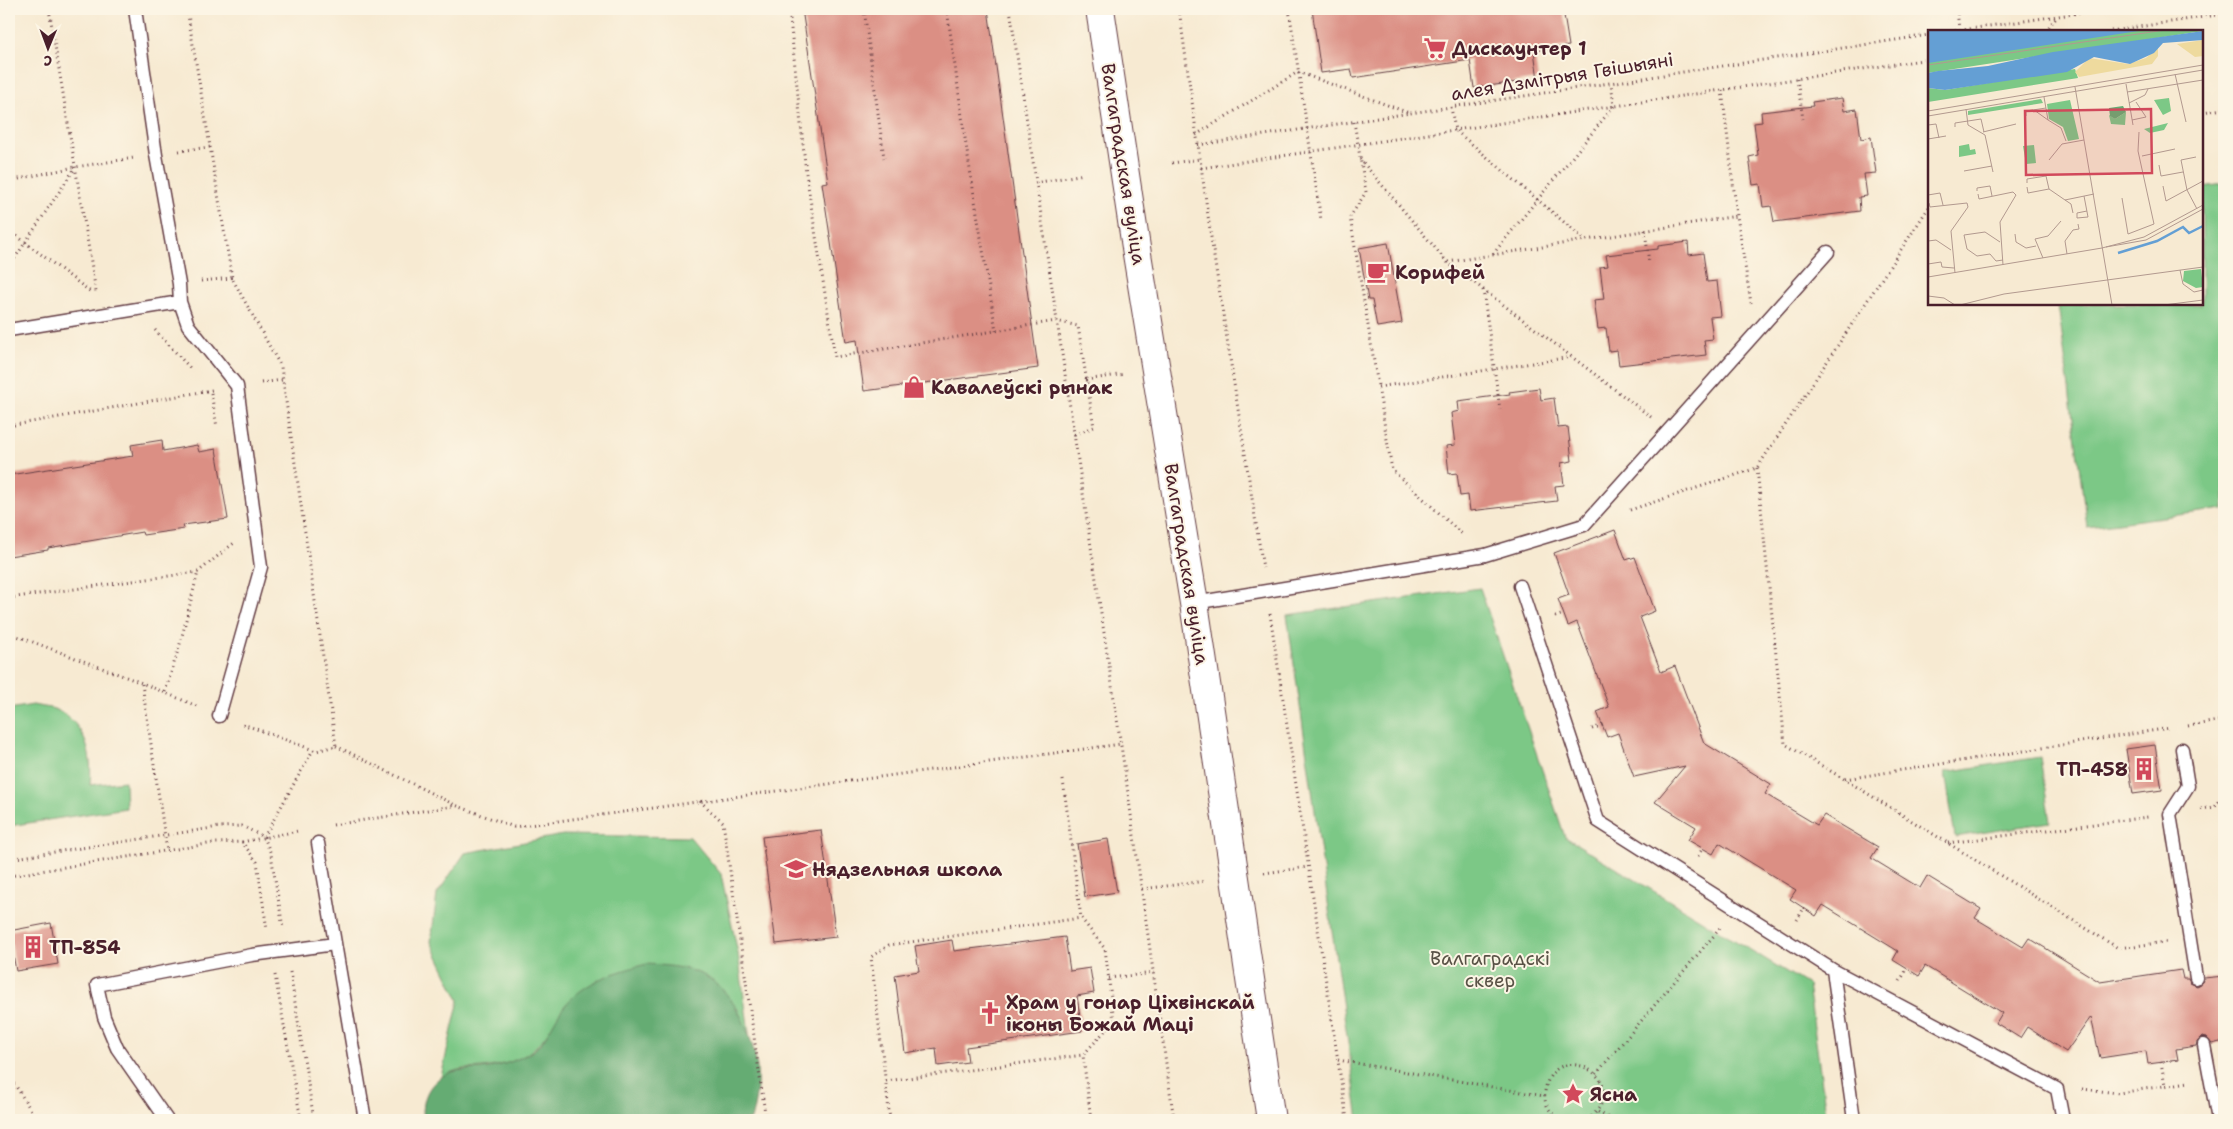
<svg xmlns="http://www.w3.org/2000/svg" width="2233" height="1129" font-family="'Shantell Sans',sans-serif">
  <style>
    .green { fill: #7cc886; stroke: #637458 }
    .forest { fill: #65ac73; stroke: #58664f }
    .building { fill: #db8f84 }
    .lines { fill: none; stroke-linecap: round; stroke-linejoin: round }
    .service-casing { stroke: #643d44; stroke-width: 15 }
    .secondary-casing { stroke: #643d44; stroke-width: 30 }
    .path { stroke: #643d44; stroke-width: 3; stroke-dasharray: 1 4; stroke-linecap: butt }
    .service { stroke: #fff; stroke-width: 12 }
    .secondary { stroke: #fff; stroke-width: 28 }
    .labels { text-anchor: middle; stroke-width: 4; stroke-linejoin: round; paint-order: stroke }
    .poi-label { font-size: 19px; font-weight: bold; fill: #4a1f2b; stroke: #fcf5e5; text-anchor: start }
    .street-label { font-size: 19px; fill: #4a1f2b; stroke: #fcf5e5 }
    .park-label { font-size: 19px; fill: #595246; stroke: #fcf5e5 }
    .inset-river { fill: none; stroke: #649fd4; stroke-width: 2.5 }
    .inset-road { fill: none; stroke: #b2998f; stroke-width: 1 }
    .view { fill: #d1495b; fill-opacity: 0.15; stroke: #d1495b; stroke-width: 2.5 }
    .inset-edge { fill: none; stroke: #4a1f2b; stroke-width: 2.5 }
  </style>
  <rect width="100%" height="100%" fill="#fcf5e5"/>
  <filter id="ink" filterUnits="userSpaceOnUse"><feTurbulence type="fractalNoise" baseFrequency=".02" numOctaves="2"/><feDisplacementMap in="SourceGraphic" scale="10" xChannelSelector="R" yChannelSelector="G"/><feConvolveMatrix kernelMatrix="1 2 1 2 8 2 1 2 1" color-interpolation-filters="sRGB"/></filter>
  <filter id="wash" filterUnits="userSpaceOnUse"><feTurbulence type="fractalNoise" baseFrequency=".0096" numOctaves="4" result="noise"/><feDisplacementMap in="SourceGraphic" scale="20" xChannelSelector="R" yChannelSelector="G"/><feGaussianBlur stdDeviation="1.12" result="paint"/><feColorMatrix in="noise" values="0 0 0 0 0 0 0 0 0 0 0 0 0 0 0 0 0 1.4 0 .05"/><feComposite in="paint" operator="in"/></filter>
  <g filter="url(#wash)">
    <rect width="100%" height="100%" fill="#f7ead2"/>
    <path class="green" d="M2224 184V509L2087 527 2058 304H2202V187Z
      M1480 588 1565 837 1808 985 1827 1120H1359L1287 615Z
      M33 705C41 707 50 707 57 710 86 724 93 756 90 785L125 781 126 808 9 826V709Z
      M2040 757 2050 822 1955 837 1945 772Z
      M563 835 690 837 721 874 738 953 750 1040 737 1008 566 1004C542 1044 532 1062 482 1068 476 1069 469 1068 463 1069 455 1070 448 1074 441 1077L459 1000 431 942 437 894 465 853Z"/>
    <path class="forest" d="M647 964C669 966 694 967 713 981 737 999 753 1038 757 1067 759 1085 755 1104 751 1120H424C421 1104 426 1087 441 1077 453 1069 467 1070 481 1069 498 1067 513 1062 528 1054 547 1044 553 1018 567 1003 588 980 618 971 647 964Z"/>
    <g id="blocks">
      <path class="building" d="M802 9H988L1038 368 864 391 857 340 846 342 822 183 828 182Z
        M1312 9H1563L1569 46 1534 51 1538 79 1474 88 1470 60 1353 78 1351 69 1321 73Z
        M1842 98 1844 111 1857 109 1861 139 1871 137 1876 173 1864 174 1867 196 1859 197 1860 211 1774 222 1771 206 1763 207 1760 184 1753 185 1749 157 1758 155 1754 123 1762 122 1761 112 1813 106 1812 102Z
        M1688 242 1689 255 1703 253 1707 282 1717 281 1721 316 1710 317 1713 339 1704 340 1706 355 1619 365 1617 350 1609 351 1606 328 1598 329 1594 300 1604 299 1600 267 1608 266 1606 255 1658 249V246Z
        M1388 243 1402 323 1377 327 1372 300H1368L1359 248Z
        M1539 388 1541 400 1554 398 1558 428 1568 427 1572 461 1561 463 1564 485 1555 486 1557 501 1470 511 1468 495 1460 496 1457 473 1449 474 1446 446 1455 445 1451 413 1459 411 1458 401 1510 394 1509 392Z
        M162 440 163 451 197 445 199 452 216 449 228 519 183 525 184 529 143 535 142 532 48 548V550L9 556V475L133 456 131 445Z
        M1615 530 1626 560 1635 557 1655 611 1640 617 1661 672 1675 666 1704 743 1771 784 1765 794 1817 825 1824 815 1878 847 1871 858 1920 888 1927 876 1981 909 1975 918 2023 947 2029 938 2100 982 2181 970 2183 979H2188L2190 983 2197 986 2201 984 2204 978 2224 976V1041L2212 1044 2207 1038 2202 1037 2197 1042 2196 1046 2176 1049 2178 1060 2148 1064 2146 1051 2100 1058 2091 1017 2066 1052 2027 1027 2020 1038 1996 1023 2002 1013 1925 966 1919 976 1893 960 1898 951 1823 905 1816 916 1790 899 1796 890 1719 843 1713 854 1688 840 1696 827 1655 802 1685 766 1634 777 1618 733 1607 737 1597 712 1609 707 1577 622 1568 626 1558 599 1569 595 1554 553Z
        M2155 745 2162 790 2133 794 2126 749Z
        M821 830 836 937 776 944 762 837Z
        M1108 839 1117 892 1085 897 1077 844Z
        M51 923 58 964 16 971 9 931Z
        M1065 937 1070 971 1090 968 1094 993 1077 996 1082 1031 966 1047 968 1062 938 1066 936 1048 905 1053 895 975 919 971 915 946 952 940 954 951Z"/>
    </g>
  </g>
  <g filter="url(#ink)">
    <use href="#blocks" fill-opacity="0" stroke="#643d44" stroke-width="1"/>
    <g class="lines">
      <defs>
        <path id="service" d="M135 9 156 155 179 284 180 302 188 325 237 386 261 567 219 716
          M9 330 180 302
          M1520 586 1598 821 1833 970 1854 1120
          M1194 603 1485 555 1584 525 1828 252
          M2182 749 2188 786 2170 814 2196 978
          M318 843 365 1120
          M1833 970 2057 1089 2063 1120
          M2204 1045 2218 1120
          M167 1120 117 1048 104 1017 97 985 252 955 335 944"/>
        <path id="secondary" d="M1100 9 1137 254 1194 603 1271 1120"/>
      </defs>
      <use href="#service" class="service-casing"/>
      <use href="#secondary" class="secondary-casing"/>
      <path class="path" d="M49 9 96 292
        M187 9 232 278 281 367 336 746 316 751 240 723
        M789 9 806 173 835 357 1056 321 1078 326 1094 427 1073 435
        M864 9 884 158
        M947 9 966 145 996 331
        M1010 9 1125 772 1174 1120
        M1179 9 1212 244 1263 568
        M1289 9 1321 220
        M1957 9 1959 30
        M1955 31 2106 9
        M2046 31 2056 17
        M2111 31 2224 14
        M1797 79 1803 119
        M1722 90 1737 216
        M1451 107 1455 130 1584 239
        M2202 112 2224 109
        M1354 122 1366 192 1350 217 1392 470 1462 534
        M1196 135 1298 72 1409 113
        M1198 145 1929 35
        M179 151 210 147
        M1360 159 1447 262 1651 417
        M1172 163 1200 159
        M1201 168 1929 59
        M9 181 75 167 134 158
        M1035 183 1084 174
        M9 230 92 293
        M1645 230 1649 263
        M1493 254 1614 106 1611 83
        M1448 262 1737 216 1751 303
        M9 267 75 168
        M201 281 232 278
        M1483 290 1500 409
        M155 330 190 368
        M1086 380 1125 374
        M261 383 282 380
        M1378 387 1571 357
        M211 393 217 427
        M9 426 212 390
        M1757 468 1785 744 1844 779 2118 948 2166 942
        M1630 510 1757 468 1929 207
        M9 598 198 572 234 543
        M1270 614 1347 1120
        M1555 617 1564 614
        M9 633 142 683 199 707
        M142 684 167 851
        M165 692 180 644 198 572
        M2188 726 2224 720
        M1592 729 1603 725
        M336 746 455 805 514 827 1121 744
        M1845 779 2170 728
        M1063 780 1081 918
        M700 801 723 822 766 1120
        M2201 809 2215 807 2224 795
        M333 825 453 806
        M264 837 313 750
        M242 842 298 831
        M1948 843 2148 817
        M1698 856 1703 848
        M9 859 219 827 242 826 264 837 271 854 283 928
        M1264 873 1308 867
        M9 876 214 843 242 842 257 862 267 930
        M1142 889 1206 881
        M1797 920 1804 908
        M290 972 314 1120
        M275 975 301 1120
        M1109 978 1154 973
        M1900 981 1907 969
        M1338 1060 1544 1096
        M2161 1062 2165 1085
        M1596 1074 1722 926
        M9 1075 37 1120
        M886 1081 1083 1055
        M2082 1089 2119 1093 2189 1082
        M1598 1112 1613 1120
        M890 1120 871 957 889 945 1081 918 1105 949 1114 1021 1083 1055 1091 1120
        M1561 1120C1551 1114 1543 1104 1545 1092 1552 1034 1640 1080 1587 1120"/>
      <use href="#service" class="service"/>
      <use href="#secondary" class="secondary"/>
    </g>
  </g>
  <defs>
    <symbol id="supermarket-bare" viewBox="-9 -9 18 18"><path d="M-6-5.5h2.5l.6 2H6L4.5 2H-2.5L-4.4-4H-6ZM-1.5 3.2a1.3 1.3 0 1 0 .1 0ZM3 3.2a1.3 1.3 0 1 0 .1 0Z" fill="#d1495b" stroke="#fcf5e5" stroke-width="2.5" paint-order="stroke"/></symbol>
    <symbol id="cafe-bare" viewBox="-9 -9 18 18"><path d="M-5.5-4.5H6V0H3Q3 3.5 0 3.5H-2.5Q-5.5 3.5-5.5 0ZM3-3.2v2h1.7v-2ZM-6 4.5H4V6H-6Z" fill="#d1495b" stroke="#fcf5e5" stroke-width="2.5" paint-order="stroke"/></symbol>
    <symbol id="shop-bare" viewBox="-9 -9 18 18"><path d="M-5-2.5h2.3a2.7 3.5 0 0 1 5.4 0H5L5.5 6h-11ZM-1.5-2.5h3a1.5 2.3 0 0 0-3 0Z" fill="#d1495b" stroke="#fcf5e5" stroke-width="2.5" paint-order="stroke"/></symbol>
    <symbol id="building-bare" viewBox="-9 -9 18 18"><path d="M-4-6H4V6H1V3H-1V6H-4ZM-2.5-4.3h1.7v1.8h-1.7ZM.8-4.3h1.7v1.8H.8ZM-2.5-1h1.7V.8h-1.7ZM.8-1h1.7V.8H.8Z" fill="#d1495b" stroke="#fcf5e5" stroke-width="2.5" paint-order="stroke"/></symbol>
    <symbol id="school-bare" viewBox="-9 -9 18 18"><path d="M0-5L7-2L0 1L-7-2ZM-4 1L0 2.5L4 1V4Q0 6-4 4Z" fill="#d1495b" stroke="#fcf5e5" stroke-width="2.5" paint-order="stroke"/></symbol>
    <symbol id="church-bare" viewBox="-9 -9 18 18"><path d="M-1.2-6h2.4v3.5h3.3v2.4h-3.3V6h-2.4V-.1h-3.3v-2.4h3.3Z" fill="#d1495b" stroke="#fcf5e5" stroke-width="2.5" paint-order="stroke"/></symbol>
    <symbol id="sight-bare" viewBox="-9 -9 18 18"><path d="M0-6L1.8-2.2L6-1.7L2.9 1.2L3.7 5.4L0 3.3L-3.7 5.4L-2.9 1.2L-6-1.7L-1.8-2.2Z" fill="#d1495b" stroke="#fcf5e5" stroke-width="2.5" paint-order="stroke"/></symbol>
  </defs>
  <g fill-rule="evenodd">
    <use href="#supermarket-bare" x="1419" y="32" width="32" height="32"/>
    <use href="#cafe-bare" x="1362" y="256" width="32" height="32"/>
    <use href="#shop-bare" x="898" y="371" width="32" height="32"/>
    <use href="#building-bare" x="2128" y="753" width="32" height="32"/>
    <use href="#school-bare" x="780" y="853" width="32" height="32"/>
    <use href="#building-bare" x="17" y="931" width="32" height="32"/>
    <use href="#church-bare" x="974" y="997" width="32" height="32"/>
    <use href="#sight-bare" x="1557" y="1078" width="32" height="32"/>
  </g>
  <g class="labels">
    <g class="poi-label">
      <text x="1452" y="55">Дискаунтер 1</text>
      <text x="1395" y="279">Корифей</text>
      <text x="931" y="394">Кавалеўскі рынак</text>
      <text x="2128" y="776" text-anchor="end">ТП-458</text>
      <text x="812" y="876">Нядзельная школа</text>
      <text x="49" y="954">ТП-854</text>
      <text x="1006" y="1009">Храм у гонар Ціхвінскай<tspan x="1006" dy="22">іконы Божай Маці</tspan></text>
      <text x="1590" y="1101">Ясна</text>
    </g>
    <g class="street-label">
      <text transform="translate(1562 76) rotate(-9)" y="7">алея Дзмітрыя Гвішыяні</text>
      <text transform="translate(1124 164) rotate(81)" y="7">Валгаградская вуліца</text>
      <text transform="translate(1187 564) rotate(81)" y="7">Валгаградская вуліца</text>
    </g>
    <g class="park-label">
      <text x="1490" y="965">Валгаградскі<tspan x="1490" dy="22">сквер</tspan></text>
    </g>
  </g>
  <g transform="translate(1928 30)">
    <rect width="275" height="275" fill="#f7ead2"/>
    <path d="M0 0H275V1L0 43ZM147 39 150 48 0 72V58L17 60ZM241 68 243 81 235 85 226 70ZM113 69 115 73 40 85V81ZM142 70 151 109 140 111 135 97 121 89 119 74ZM198 82 197 95 183 94 181 85 187 89ZM240 93 236 100 222 103 216 99ZM41 114 42 120 47 119 48 124 31 127V116ZM106 115 108 133 98 134 95 116ZM273 239 275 257 268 258 255 251 256 241Z" fill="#7cc886"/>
    <path d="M195 76 198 82 187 89 182 86 181 78Z" fill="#65ac73"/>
    <path d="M275 10V26L267 27 249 14ZM230 18V26L224 34 151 47 147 42 161 28 200 34 218 28Z" fill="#eeda9e"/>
    <path d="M0 0H217L0 33ZM275 1V10L235 13 226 23 202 34 166 27 139 42 17 60 0 58V43L10 41 60 36 125 22Z" fill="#649fd4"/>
    <path class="inset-river" d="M190 223 229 211 255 197 261 203 275 196"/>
    <path class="inset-road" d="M0 35 237 0M247 44 258 92M198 54 205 95M147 57 184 275M199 62 275 50M116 67 120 90 133 98 138 111M201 73 217 65 220 59M38 79 40 95 57 105 65 142M106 80 120 90M0 81 275 35M0 86 275 40M98 86V81L118 78M204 90 218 87 208 72M0 95 8 94 11 108M27 97V93L53 89 56 102M55 102 88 94M0 109 18 106M214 126 247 119M268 127 253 130 259 160 269 179M121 130 134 114 156 110M231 135 233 146 255 142M36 141 64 136M99 153V149L118 146 121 159M235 156 238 171 275 151M99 157 100 163 121 159 137 170 166 164M49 161V158L62 156 64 166M50 164 51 169 85 162 88 165 72 192 75 235M0 165 12 163 15 175M194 168 200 204 226 194 210 121 211 102M137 170 143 174 145 183M1 173 2 177 39 173 40 177 23 201 27 243M149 188 160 187 156 166M149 188V183L159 181M87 204 88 212 98 218 108 216M0 211 8 210 23 220M72 212 57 202 36 205 39 219 49 226 62 224 68 231 75 230M178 217 218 210 275 179M174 218 216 207 275 175M139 224 137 211 145 200 151 199 150 194M115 228 107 209 120 206 133 191M0 234 13 232 14 237 26 238M252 240 255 254 266 262 275 260M0 247 174 218M0 266 16 268 27 275M32 275 76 264 275 237M236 275 275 270"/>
    <path class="view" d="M223 79 224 143 98 145 97 81Z"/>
    <rect width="275" height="275" class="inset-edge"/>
  </g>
  <rect width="2233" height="1129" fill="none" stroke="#fcf5e5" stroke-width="30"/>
  <g transform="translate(48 48) rotate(181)" stroke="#fcf5e5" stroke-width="4" paint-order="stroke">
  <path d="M0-4L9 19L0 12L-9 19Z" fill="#4a1f2b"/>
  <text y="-8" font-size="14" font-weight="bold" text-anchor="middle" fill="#4a1f2b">С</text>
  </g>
</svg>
